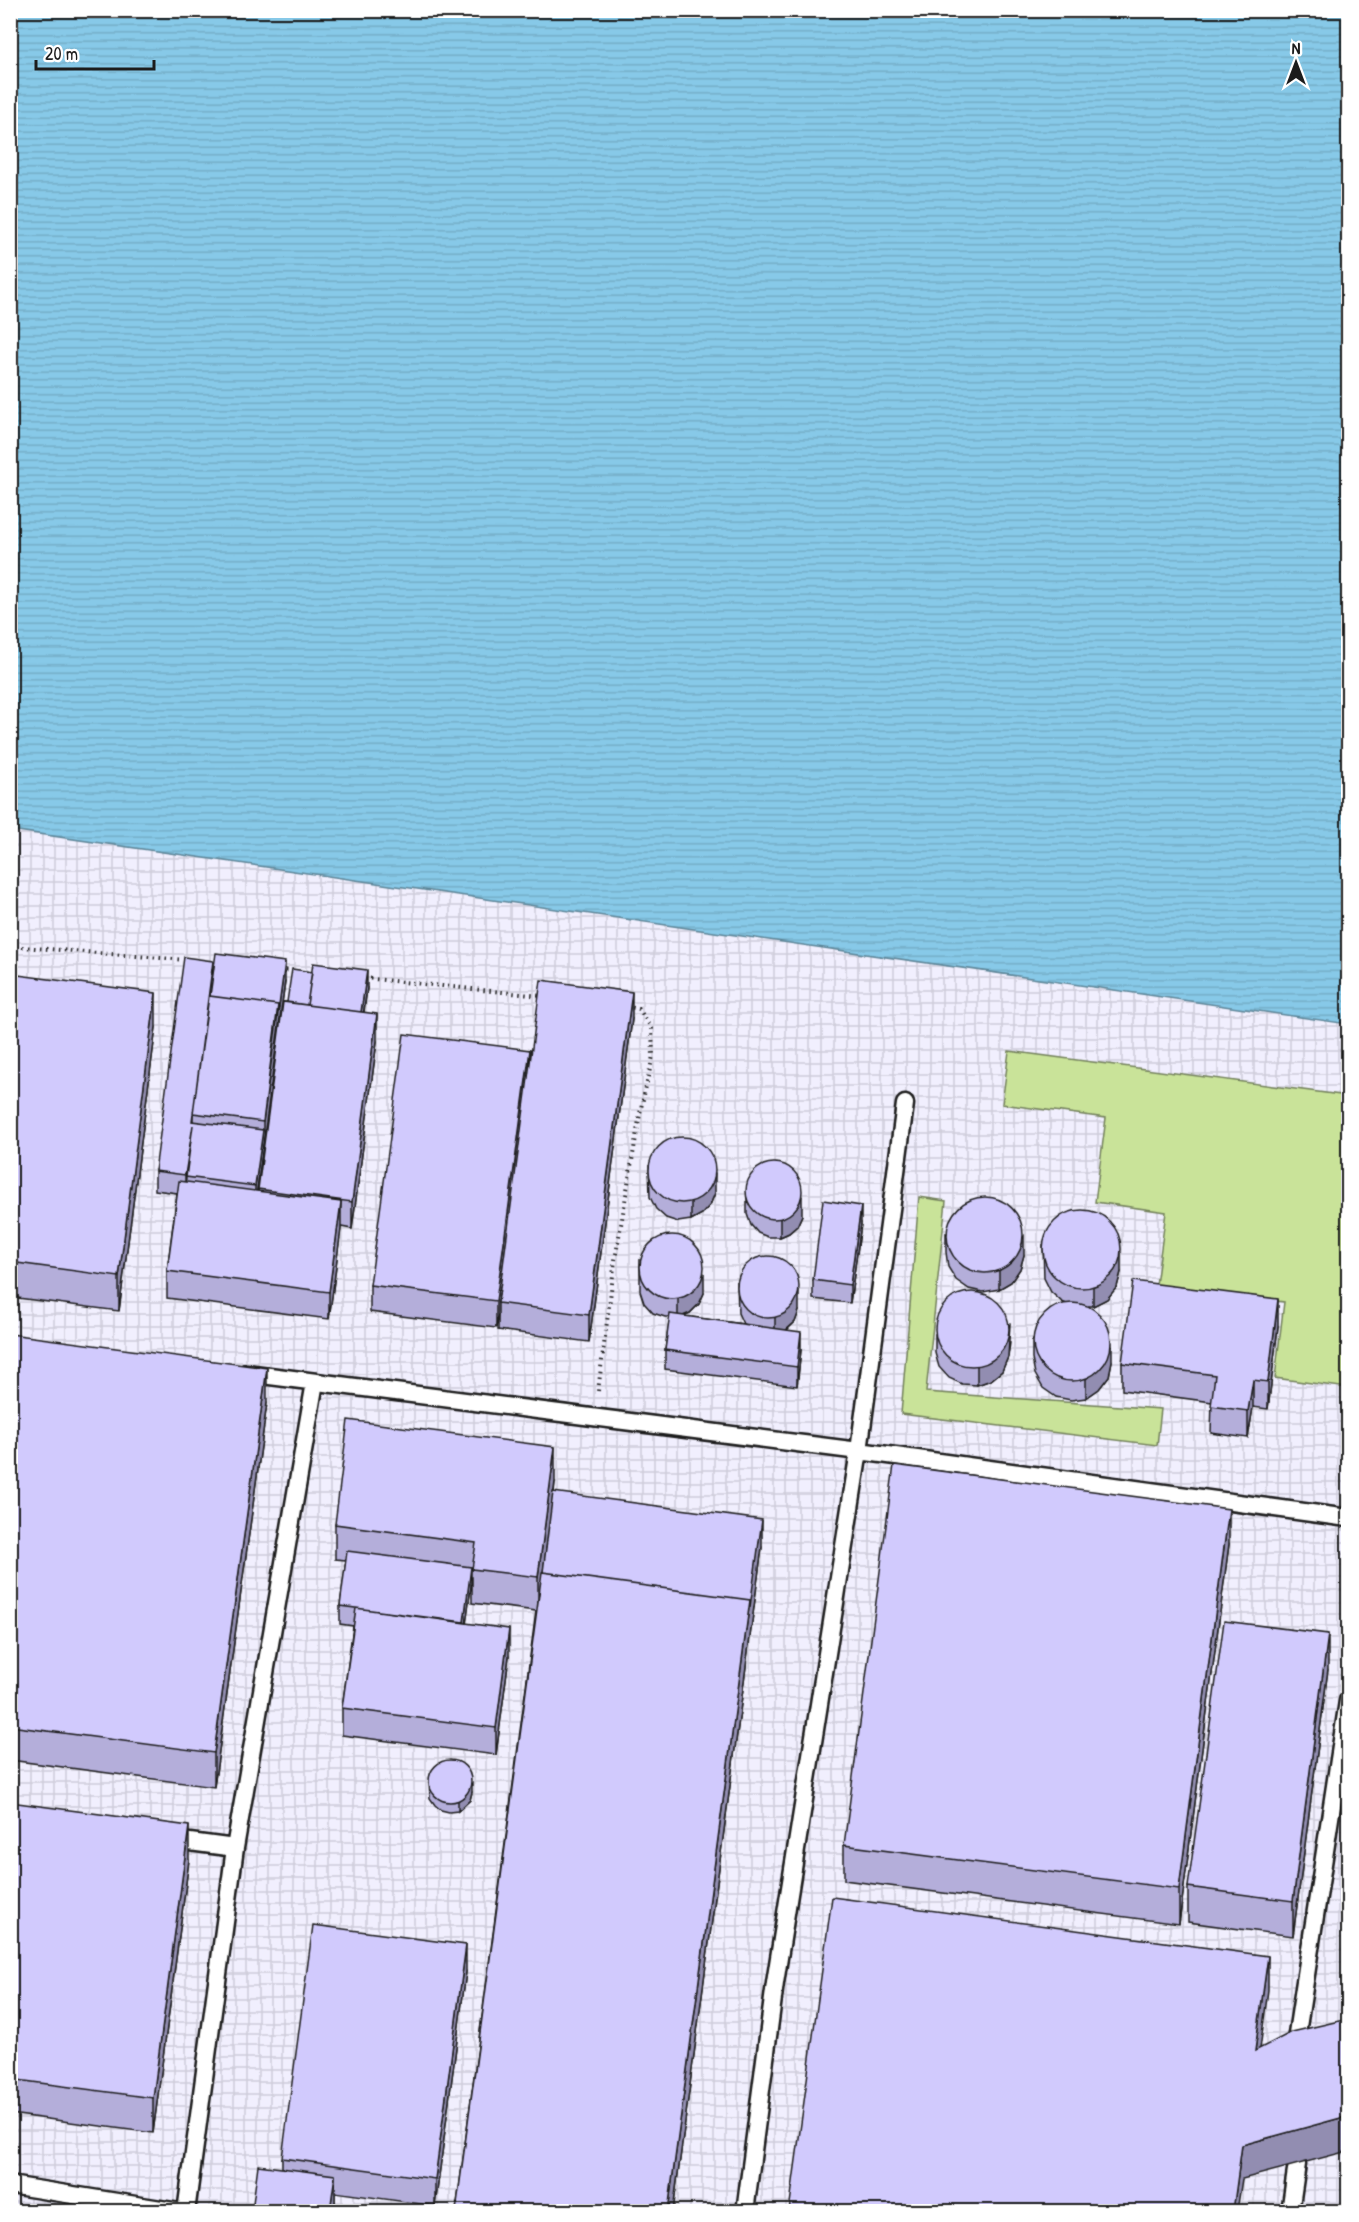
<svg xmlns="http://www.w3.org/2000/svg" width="1359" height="2222" font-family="'Patrick Hand',sans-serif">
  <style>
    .industrial { fill: url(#industrial-grid) }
    .grass { fill: #c9e399; stroke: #72805a; stroke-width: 1.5 }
    .water { fill: url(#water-rules); stroke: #5c8496; stroke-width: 1.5 }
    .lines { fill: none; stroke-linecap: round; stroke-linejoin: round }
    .lane-casing { stroke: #1c1c1c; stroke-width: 21 }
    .path { stroke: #1c1c1c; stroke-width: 4; stroke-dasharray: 1.5 4.5; stroke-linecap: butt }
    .lane { stroke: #fff; stroke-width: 16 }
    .wall { fill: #b4aeda; stroke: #1c1c1c; stroke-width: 1.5 }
    .shaded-wall { fill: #928db1; stroke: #1c1c1c; stroke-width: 1.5 }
    .building { fill: #d1cafd; stroke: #1c1c1c; stroke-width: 1.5 }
  </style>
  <defs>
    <pattern id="industrial-grid" width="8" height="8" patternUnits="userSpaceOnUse" patternTransform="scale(1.5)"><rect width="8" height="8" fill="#f1effe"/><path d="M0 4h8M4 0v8" fill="none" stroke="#ceccd9"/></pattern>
    <pattern id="water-rules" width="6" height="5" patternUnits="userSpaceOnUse" patternTransform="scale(1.5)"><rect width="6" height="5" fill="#87c9e8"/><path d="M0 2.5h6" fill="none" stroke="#74acc6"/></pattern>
  </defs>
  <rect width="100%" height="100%" fill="#fff"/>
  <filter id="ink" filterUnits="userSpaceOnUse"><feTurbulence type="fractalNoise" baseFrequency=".0167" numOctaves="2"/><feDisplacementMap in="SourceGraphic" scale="12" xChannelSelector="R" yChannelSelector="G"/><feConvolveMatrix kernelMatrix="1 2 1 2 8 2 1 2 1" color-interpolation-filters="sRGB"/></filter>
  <g filter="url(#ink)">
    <path class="industrial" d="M11 830 1348 1024V2211L11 2212Z"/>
    <path class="grass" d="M1009 1051 1348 1096V1388L1275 1378 1284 1302 1156 1285 1166 1212 1095 1202 1106 1118 1002 1104Z
      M919 1197 946 1201 926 1392 1161 1409 1157 1445 901 1414Z"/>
    <path class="water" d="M11 10 1348 11V1024L11 830Z"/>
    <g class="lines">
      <defs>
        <path id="lane" d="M246 1373 859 1451 1348 1518
          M167 1839 235 1848
          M1294 2053 1348 1701
          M10 2185 180 2212
          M186 2212 235 1848 315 1382
          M745 2212 775 1983 859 1451 905 1104
          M1290 2212 1297 2164"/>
      </defs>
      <use href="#lane" class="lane-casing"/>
      <path class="path" d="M10 946 186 960
        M280 970 297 971
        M364 978 541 996
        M598 1391 615 1260 641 1108 653 1056 652 1029 639 1009 629 1007"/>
      <use href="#lane" class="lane"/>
    </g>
    <path class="wall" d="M213 973 285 981 257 1191H258L283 1002H287L367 988 364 1012 377 1041 352 1229 341 1227 329 1319 167 1298V1271L177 1193 155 1190V1171Z
      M10 974 156 1027 119 1311 10 1297Z
      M632 1019 589 1342 498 1330V1314L496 1328 370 1312V1285L530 1065Z
      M649 1166 715 1193 710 1205 702 1214 691 1220 678 1222 666 1218 656 1209 650 1197Z
      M747 1185 802 1215 797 1226 789 1233 780 1237H768L758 1233 751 1225 747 1214Z
      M861 1224 850 1303 813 1299V1280Z
      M946 1233 1024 1255 1020 1269 1011 1282 999 1289 983 1292 969 1289 956 1280 948 1267 946 1252Z
      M1043 1245 1121 1272 1117 1287 1107 1299 1093 1306H1089L1112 1361 1109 1376 1099 1389 1086 1398 1071 1400 1056 1397 1043 1388 1035 1374 1032 1359V1341L1067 1304 1062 1302 1051 1292 1044 1278Z
      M640 1260 704 1293 699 1304 690 1313 683 1316 743 1324 738 1313 737 1282 799 1311 795 1322 787 1330 801 1350 797 1386 665 1369V1350L670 1317H665L653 1313 644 1303 640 1291Z
      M1278 1326 1268 1409 1253 1407 1248 1438 1211 1433 1212 1402 1122 1390V1363Z
      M10 1334 267 1403 214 1787 10 1760Z
      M935 1334 1010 1343 1008 1357 1002 1371 991 1380 977 1385 962 1384 949 1378 939 1367 935 1353Z
      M555 1482 554 1493 762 1547 673 2211H456L536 1611 472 1603V1577H471V1586L466 1623 509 1656 496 1755 342 1735V1708L353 1626 340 1624V1606L346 1560 335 1559V1524Z
      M1229 1544 1179 1924 844 1880V1845Z
      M1328 1669 1293 1936 1188 1922V1887Z
      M429 1781 472 1792 470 1800 458 1811 449 1812 441 1810 435 1805 430 1798Z
      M10 1802 189 1860 153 2133 10 2114Z
      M466 1972 435 2206 335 2192V2202L282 2168V2158Z"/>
    <path class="shaded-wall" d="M213 961V980L193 1113V1144L186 1177 185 1194V1175Z
      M285 962V981L255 1204V1186L263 1130V1122Z
      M367 970V988L360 1037V1019Z
      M632 992V1019L589 1342V1315Z
      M156 993V1027L119 1311V1277Z
      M377 1014V1041L352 1229V1202Z
      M530 1050V1077L498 1303V1314L496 1328V1301Z
      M715 1174V1193L710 1205 702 1214 691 1220V1202Z
      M802 1197V1215L797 1226 789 1233 780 1237V1219Z
      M341 1202V1229L329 1319V1292Z
      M861 1206V1224L850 1303V1285Z
      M1024 1236V1255L1020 1269 1011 1282 999 1289V1271Z
      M1121 1254V1272L1117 1287 1107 1299 1093 1306V1287Z
      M704 1274V1293L699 1304 690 1313 678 1318V1299Z
      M799 1292V1311L795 1322 786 1330 775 1336V1317Z
      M1278 1299V1326L1268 1409V1382Z
      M1010 1324 1008 1357 1002 1371 991 1380 977 1385V1366Z
      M801 1332V1350L797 1386V1367Z
      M1112 1343V1361L1109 1376 1099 1389 1086 1398V1379Z
      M267 1368V1403L214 1787V1753Z
      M1253 1380V1407L1248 1438V1411Z
      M555 1447V1482L538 1612V1577Z
      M1229 1509V1544L1179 1924V1889Z
      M762 1520V1547L673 2211H668L750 1600Z
      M471 1567V1586L464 1641V1622Z
      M509 1629V1656L496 1755V1728Z
      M1328 1634V1669L1293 1936V1901Z
      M472 1783V1792L470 1800 458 1811V1801Z
      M189 1826V1860L153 2133V2098Z
      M466 1945V1972L435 2206V2179Z
      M1268 1956V1990L1255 2086V2051Z
      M1348 2116V2151L1242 2179 1237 2211H1233L1242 2145Z
      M335 2175V2202L334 2211H330Z"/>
    <path class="building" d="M216 953 285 962 278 1013V1005L210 996Z
      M184 957 213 961 192 1121 263 1130 255 1186 186 1177 193 1125 185 1175 155 1171Z
      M313 963 367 970 361 1012 307 1005Z
      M292 969 312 972 307 1005 287 1002Z
      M10 974 156 993 119 1277 10 1262Z
      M541 980 632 992 589 1315 498 1303Z
      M209 996 278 1005 263 1122 193 1113Z
      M283 1002 377 1014 352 1202 258 1189Z
      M404 1034 530 1050 496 1301 370 1285Z
      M649 1170a33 33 0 1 1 66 0a33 33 0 1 1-66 0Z
      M746 1191a28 28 0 1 1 56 0a28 28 0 1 1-56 0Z
      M179 1181 341 1202 329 1292 167 1271Z
      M947 1235a38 38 0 1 1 76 0a38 38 0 1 1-76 0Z
      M823 1200 861 1206 850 1285 813 1280Z
      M1043 1249a39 39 0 1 1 78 0a39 39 0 1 1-78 0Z
      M640 1267a32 32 0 1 1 64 0a32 32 0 1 1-64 0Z
      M737 1287a31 31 0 1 1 62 0a31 31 0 1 1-62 0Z
      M1133 1281 1278 1299 1268 1382 1253 1380 1248 1411 1211 1406 1215 1375 1122 1363Z
      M935 1329a37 37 0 1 1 74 0a37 37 0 1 1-74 0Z
      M1033 1342a39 39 0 1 1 78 0a39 39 0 1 1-78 0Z
      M670 1314 801 1332 797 1367 665 1350Z
      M10 1334 267 1368 214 1753 10 1726Z
      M348 1420 555 1447 538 1577 472 1569 476 1543 335 1524Z
      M894 1465 1229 1509 1179 1889 844 1845Z
      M553 1492 762 1520 750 1607V1600L543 1572Z
      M347 1551 471 1567 464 1622 340 1606Z
      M542 1572 750 1600 668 2211H456Z
      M356 1608 509 1629 496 1728 342 1708Z
      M1224 1621 1328 1634 1293 1901 1188 1887Z
      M429 1781a21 21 0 1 1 42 0a21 21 0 1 1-42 0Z
      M10 1802 189 1826 153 2098 10 2079Z
      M832 1897 1268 1956 1255 2051 1292 2032 1348 2019V2116L1242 2145 1233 2211H789Z
      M313 1925 466 1945 435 2179 282 2158Z
      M258 2165 335 2175 330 2211H252Z"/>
  </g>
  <rect width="1359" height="2222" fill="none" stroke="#fff" stroke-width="36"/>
  <rect x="18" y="18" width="1323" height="2186" fill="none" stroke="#1c1c1c" stroke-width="2" filter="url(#ink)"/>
  <g transform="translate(1296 63)" stroke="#ffffff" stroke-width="4.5" paint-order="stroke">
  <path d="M0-4.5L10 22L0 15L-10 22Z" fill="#1c1c1c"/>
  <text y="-9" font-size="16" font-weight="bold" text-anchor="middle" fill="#1c1c1c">N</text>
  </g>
  <path d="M36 60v9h118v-9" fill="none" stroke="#1c1c1c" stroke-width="3"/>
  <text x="45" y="60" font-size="18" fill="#1c1c1c" stroke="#ffffff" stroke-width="4.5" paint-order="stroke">20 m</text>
</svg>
